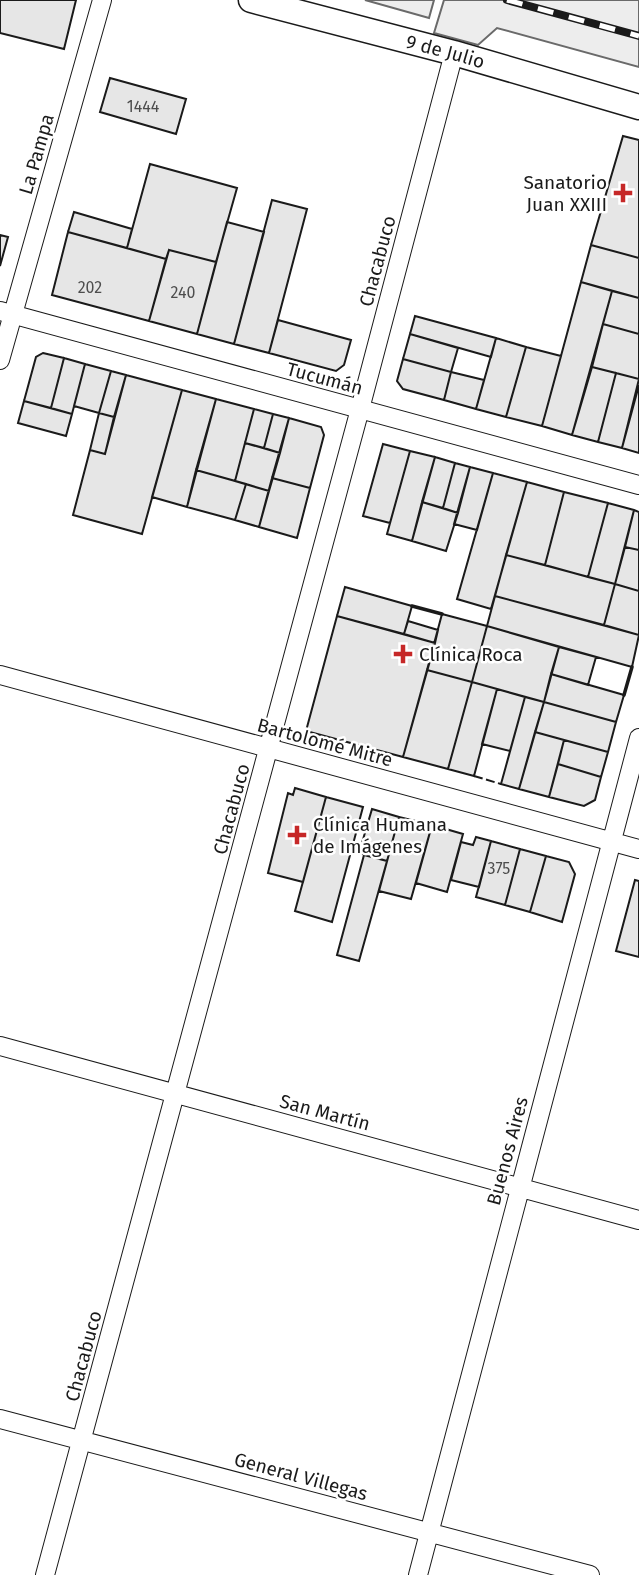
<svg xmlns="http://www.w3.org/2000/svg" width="639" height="1575" font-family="'Fira Sans',sans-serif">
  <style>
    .green { fill: #ededed; stroke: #6a6a6a; stroke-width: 2 }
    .building { fill: #e6e6e6; stroke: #1a1a1a; stroke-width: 2 }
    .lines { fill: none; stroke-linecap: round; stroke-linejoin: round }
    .minor-casing { stroke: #1a1a1a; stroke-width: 20 }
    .secondary-casing { stroke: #1a1a1a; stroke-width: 27 }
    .minor { stroke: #fff; stroke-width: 18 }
    .secondary { stroke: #fff; stroke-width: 24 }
    .rail-casing { stroke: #1a1a1a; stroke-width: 8 }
    .rail { stroke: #fff; stroke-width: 5; stroke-dasharray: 16; stroke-linecap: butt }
    .fence { stroke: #1a1a1a; stroke-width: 2; stroke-dasharray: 9 3.5; stroke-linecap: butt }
    .wall { stroke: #1a1a1a; stroke-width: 3.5 }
    .poi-dot { fill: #c62828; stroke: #fff; stroke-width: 2.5 }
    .labels { text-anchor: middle; stroke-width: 5; stroke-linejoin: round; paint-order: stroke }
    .number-label { font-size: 16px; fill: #4d4d4d }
    .street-label { font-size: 19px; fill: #1a1a1a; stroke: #fff }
    .poi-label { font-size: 19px; fill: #1a1a1a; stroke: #fff; text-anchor: start }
  </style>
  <rect width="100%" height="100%" fill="#fff"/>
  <path class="green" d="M365 0H434L429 18Z
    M444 0H639V67L497 28 478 45 434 33Z"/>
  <path class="building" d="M0 0H76L64 49 0 33Z
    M110 78 186 99 176 134 100 112Z
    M623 136 639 140V258L591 245Z
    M150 164 237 188 216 262 169 250 166 259 127 248Z
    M272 200 307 209 269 353 234 344Z
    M74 212 132 229 127 248 68 232Z
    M227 222 264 232 234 344 197 334Z
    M68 232 166 259 149 321 52 295Z
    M0 235 8 237 0 266Z
    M591 245 639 258V298L581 282Z
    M169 250 216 262 197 334 149 321Z
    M581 282 612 291 572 435 542 426Z
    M612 291 639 298V334L603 324Z
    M415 316 496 338 491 357 410 334Z
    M278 320 351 340 344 365 336 371 269 353Z
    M603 324 639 334V379L592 367Z
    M410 334 458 348 451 372 403 359Z
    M496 338 526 347 506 417 476 409Z
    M526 347 561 356 542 426 506 417Z
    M43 353 64 358 51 408 24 401 36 357Z
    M64 358 85 364 72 414 51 408Z
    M403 359 451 372 444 400 403 389 397 381Z
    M85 364 111 371 99 413 74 406Z
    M592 367 616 373 598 442 572 435Z
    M111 371 126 375 114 417 99 413Z
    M451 372 484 380 476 409 444 400Z
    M616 373 639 379 622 448 598 442Z
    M126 375 182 390 142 534 73 515 90 450 105 454Z
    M639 385V453L622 448Z
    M182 390 216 399 187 507 152 497Z
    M216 399 254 409 235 481 196 470Z
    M24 401 72 414 66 436 18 423Z
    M254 409 273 414 264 448 245 443Z
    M99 413 114 417 105 454 90 450Z
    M273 414 289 418 280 453 264 448Z
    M289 418 321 427 324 435 310 488 272 478Z
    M245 443 280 453 269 491 235 481Z
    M383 444 410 451 390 523 363 516Z
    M410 451 435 457 412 541 387 534Z
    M435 457 455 463 443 508 422 502Z
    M455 463 470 467 458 513 443 508Z
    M470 467 493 473 477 530 454 524Z
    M196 470 246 484 235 520 187 507Z
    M493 473 527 482 491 609 457 599Z
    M272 478 310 488 297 538 259 527Z
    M527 482 564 492 545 565 506 555Z
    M246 484 269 491 259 527 235 520Z
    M564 492 608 503 588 577 545 565Z
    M422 502 458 513 446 551 412 541Z
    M608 503 634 510 615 584 588 577Z
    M634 510 639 512V550L625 547Z
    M625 547 639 550V591L615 584Z
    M506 555 615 584 604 625 495 596Z
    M615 584 639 591V635L604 625Z
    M345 587 412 606 404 634 337 616Z
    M495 596 639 635 632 667 487 626Z
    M442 614 487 626 472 682 427 670Z
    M337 616 435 643 403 757 306 731Z
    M408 621 438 630 435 643 404 634Z
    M487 626 559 647 544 702 472 682Z
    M559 647 596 657 588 685 551 674Z
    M427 670 472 682 448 769 403 757Z
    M551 674 624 695 616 722 544 702Z
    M472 682 497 689 474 776 448 769Z
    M497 689 525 697 510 751 482 744Z
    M525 697 544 702 519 789 501 784Z
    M544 702 616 722 608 752 535 732Z
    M535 732 564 740 549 797 519 789Z
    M564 740 608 752 601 777 558 764Z
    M558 764 601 777 595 800 584 806 549 797Z
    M295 788 326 797 303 882 268 873 288 793 293 795Z
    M326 797 363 807 332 922 295 911Z
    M372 809 399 817 387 861 359 853Z
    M399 817 432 825 411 899 379 891Z
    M432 825 463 834 447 892 416 883Z
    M476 837 491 841 479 887 451 880 461 842 473 845Z
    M491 841 520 849 505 905 476 897Z
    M520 849 546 856 530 912 505 905Z
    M364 855 387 861 359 961 337 955Z
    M546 856 569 862 575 874 562 922 530 912Z
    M635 880 639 881V957L616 951Z"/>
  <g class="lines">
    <defs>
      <path id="minor" d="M0 311 639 485
        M0 360 102 0
        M0 675 639 849
        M0 1046 639 1220
        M0 1419 590 1575
        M45 1575 360 409 454 53
        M418 1575 639 738"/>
      <g id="secondary">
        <path id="s1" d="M251 0 454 53 639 107"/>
      </g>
    </defs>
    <use href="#minor" class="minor-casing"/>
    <use href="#secondary" class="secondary-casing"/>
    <use href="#minor" class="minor"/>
    <use href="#secondary" class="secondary"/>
    <defs>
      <path id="rail" d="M507 0 639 36"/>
    </defs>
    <use href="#rail" class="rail-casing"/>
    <use href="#rail" class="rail"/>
    <path class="fence" d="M474 776 501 784"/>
    <path class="wall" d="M412 606 442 614
      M624 695 632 667"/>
  </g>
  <g class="poi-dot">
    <path d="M619.5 182.5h7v7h7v7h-7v7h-7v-7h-7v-7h7z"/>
    <path d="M399.5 643.5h7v7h7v7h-7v7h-7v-7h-7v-7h7z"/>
    <path d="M293.5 824.5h7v7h7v7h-7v7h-7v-7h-7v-7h7z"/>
  </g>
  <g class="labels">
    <g class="number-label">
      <text x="143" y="112">1444</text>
      <text x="90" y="293">202</text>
      <text x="183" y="298">240</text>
      <text x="499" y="874">375</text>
    </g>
    <g class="street-label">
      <text dy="7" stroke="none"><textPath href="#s1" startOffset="201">9 de Julio</textPath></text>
      <text transform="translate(36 154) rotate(-74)" y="7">La Pampa</text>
      <text transform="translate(377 261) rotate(-75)" y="7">Chacabuco</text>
      <text transform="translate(325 378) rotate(15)" y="7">Tucumán</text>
      <text transform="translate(325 742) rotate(15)" y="7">Bartolomé Mitre</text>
      <text transform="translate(231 809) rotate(-75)" y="7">Chacabuco</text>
      <text transform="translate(325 1112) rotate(15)" y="7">San Martín</text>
      <text transform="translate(507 1151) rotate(-75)" y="7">Buenos Aires</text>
      <text transform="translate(83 1356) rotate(-75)" y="7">Chacabuco</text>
      <text transform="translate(301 1476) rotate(15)" y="7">General Villegas</text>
    </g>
    <g class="poi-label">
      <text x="607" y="189" text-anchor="end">Sanatorio<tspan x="607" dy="22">Juan XXIII</tspan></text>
      <text x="419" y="661">Clínica Roca</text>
      <text x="313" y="831">Clínica Humana<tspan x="313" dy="22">de Imágenes</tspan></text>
    </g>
  </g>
</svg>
